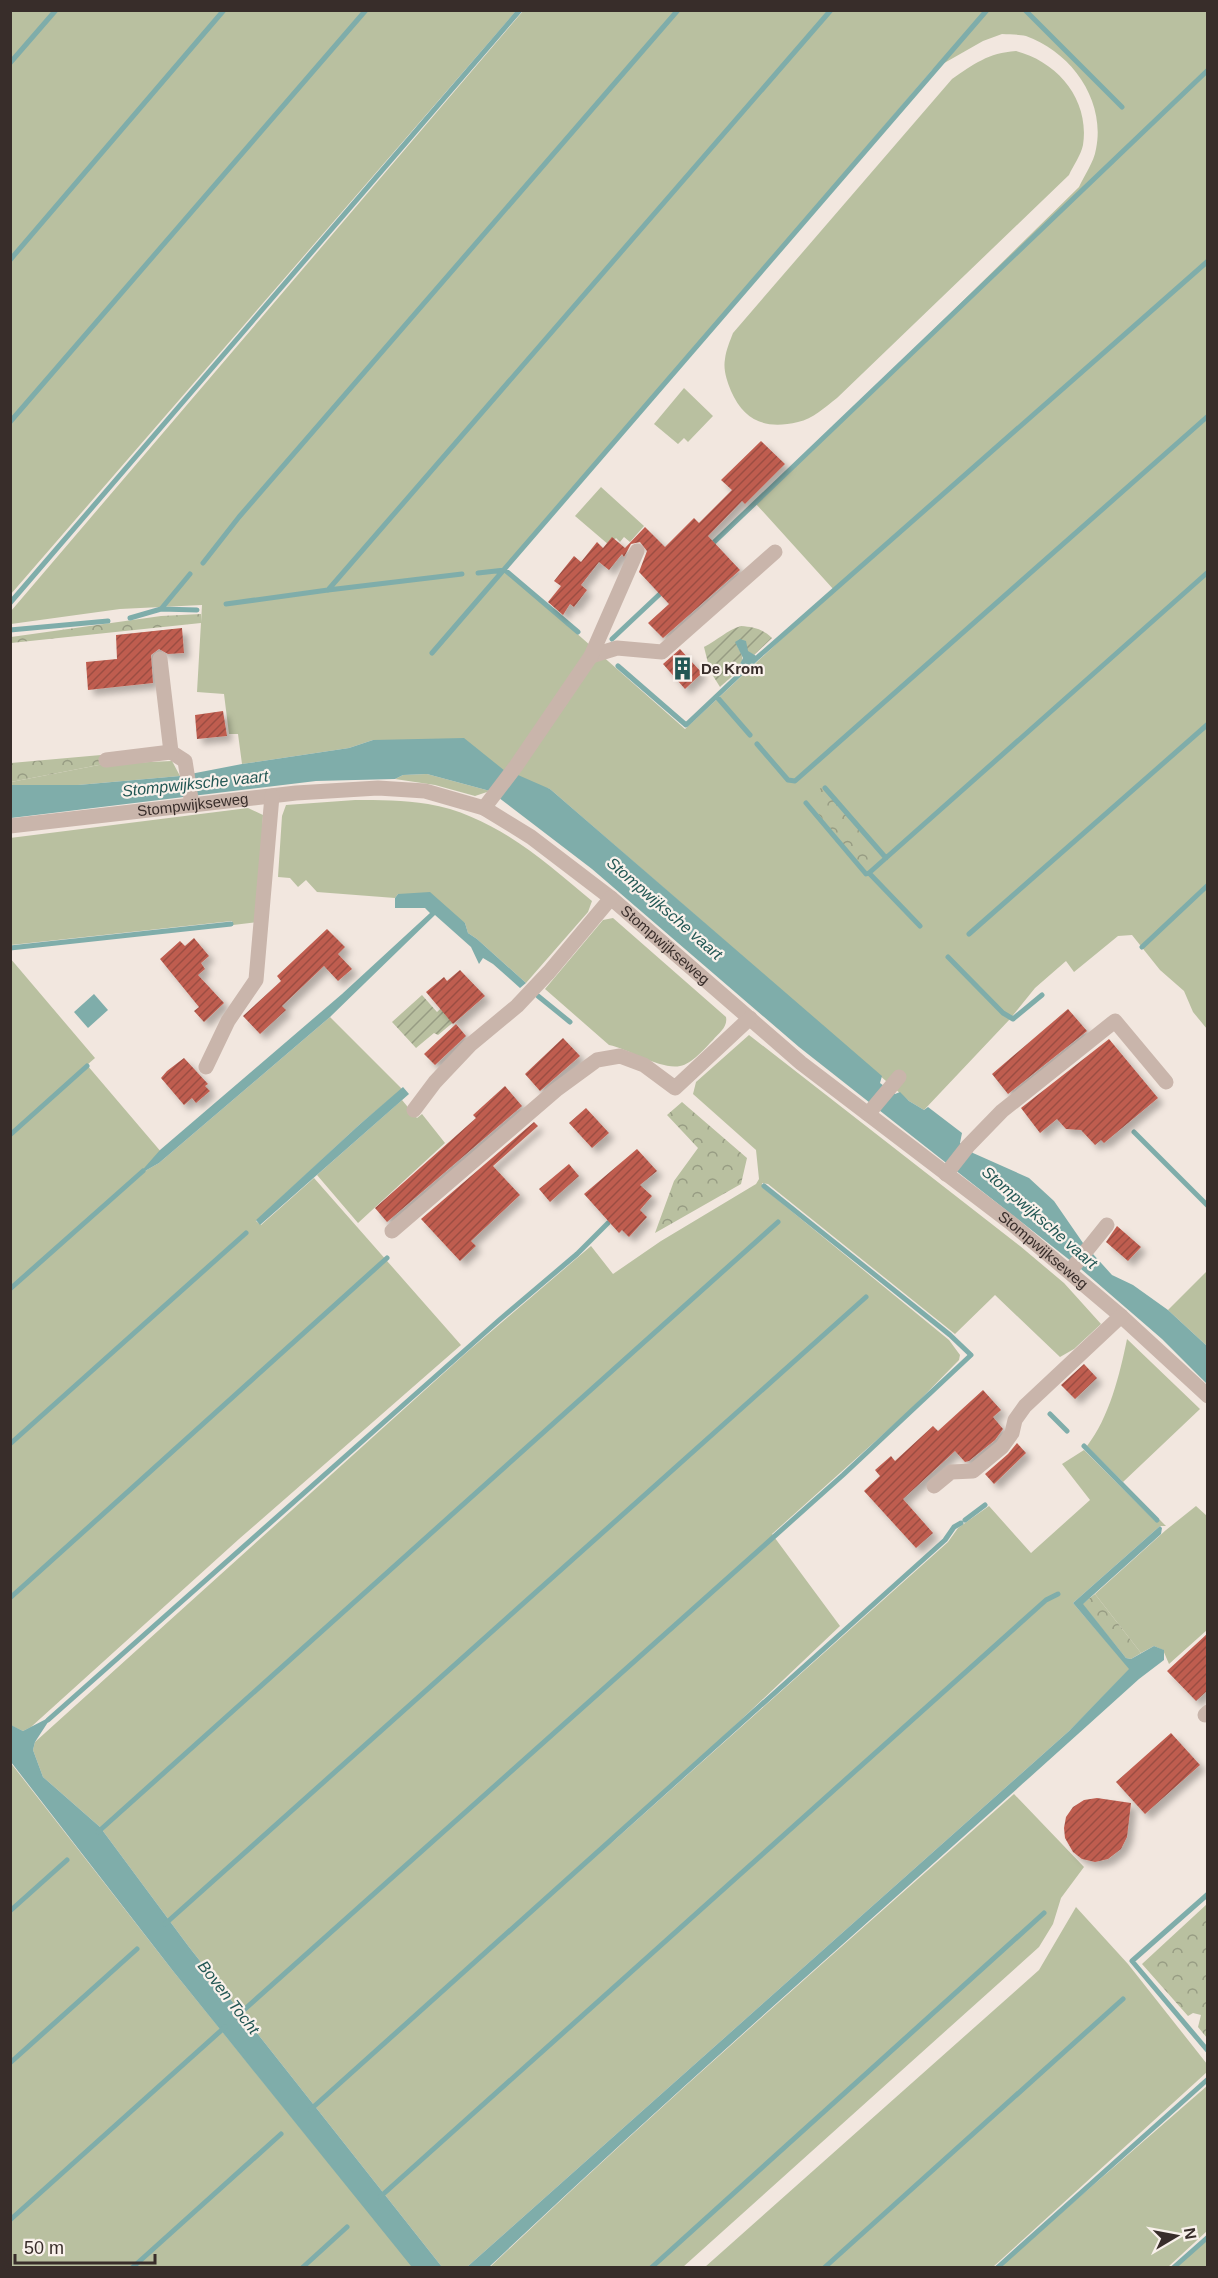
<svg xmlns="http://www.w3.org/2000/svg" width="1218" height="2278" font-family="Helvetica,sans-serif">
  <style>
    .grass { fill: #b9c0a0; fill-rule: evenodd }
    .forest { fill: url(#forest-crowns) }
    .garden { fill: url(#garden-furrows) }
    .water { fill: #7fadaa }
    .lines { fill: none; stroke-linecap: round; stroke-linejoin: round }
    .stream { stroke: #7fadaa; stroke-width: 5 }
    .building { fill: url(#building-hatch); filter: url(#shadow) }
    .minor { stroke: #c9b5ab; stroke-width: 15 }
    .labels { text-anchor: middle; stroke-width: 4.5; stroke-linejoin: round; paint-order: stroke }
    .poi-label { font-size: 15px; font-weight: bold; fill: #382d2a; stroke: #f9f1eb; text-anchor: start }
    .street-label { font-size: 15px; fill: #382d2a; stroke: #f9f1eb }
    .water-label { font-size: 16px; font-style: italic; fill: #225754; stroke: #f9f1eb }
  </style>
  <defs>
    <pattern id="forest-crowns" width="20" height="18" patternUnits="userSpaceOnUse" patternTransform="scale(1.5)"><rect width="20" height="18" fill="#b9c0a0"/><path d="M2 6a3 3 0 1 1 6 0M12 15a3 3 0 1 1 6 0" fill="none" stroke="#979c83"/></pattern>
    <pattern id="garden-furrows" width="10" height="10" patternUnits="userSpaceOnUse" patternTransform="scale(1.5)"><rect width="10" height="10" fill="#b9c0a0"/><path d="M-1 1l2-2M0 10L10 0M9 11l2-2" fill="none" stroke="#979c83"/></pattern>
    <pattern id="building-hatch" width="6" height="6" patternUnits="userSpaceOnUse" patternTransform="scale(1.5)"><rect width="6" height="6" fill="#bf5d4f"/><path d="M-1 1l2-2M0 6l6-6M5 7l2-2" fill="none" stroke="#9c4d42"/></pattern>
    <filter id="shadow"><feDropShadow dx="5.5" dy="5.5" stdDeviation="3" flood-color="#0004"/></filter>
  </defs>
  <rect width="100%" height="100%" fill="#f2e7df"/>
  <path class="grass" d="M10 11H516L11 594H10Z
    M523 11H1207V1029L1193 1012 1184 991 1160 970 1132 935 1118 936 1074 972 1066 961 1035 988 1010 1019 924 1110 909 1101 550 789 373 740 349 748 242 764 238 734H229L224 694 197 692 202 605 120 609 11 624V611ZM1002 34C1010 35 1019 34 1026 36 1071 52 1106 100 1096 149 1094 162 1084 176 1079 187L756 504 834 590 685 729 505 570 932 70 983 41Z
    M1016 51C1058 62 1090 100 1083 145 1081 155 1073 166 1069 175L837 398C825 407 813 419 798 422 766 430 744 421 731 391 727 381 723 370 725 359 726 350 730 341 733 333L952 79C974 64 988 53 1016 51Z
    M684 388 713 416 688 442 684 438 678 444 654 424Z
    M601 487 644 526 630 542 624 537 620 542 616 538 609 545 575 516Z
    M172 761 180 776 78 785H11V782L104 764Z
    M427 774 490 791 475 796 435 785 395 779 403 775Z
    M355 800C379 800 404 800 428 804 493 815 543 860 592 901L588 912 526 983 477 939 468 933 465 923 398 894 395 898 317 892 306 880 298 887 290 878 278 877 282 816 286 805Z
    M248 808 263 815 258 922 233 925 232 921 11 945 10 838Z
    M613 918 726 1017C728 1027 719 1033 713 1040 705 1048 692 1064 680 1066 661 1070 629 1049 609 1045L545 989 603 920Z
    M10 958 95 1058 87 1065 162 1153 113 1197 138 1175 159 1163 330 1017 402 1089 359 1125 256 1221 261 1225 314 1178 461 1345 239 1539 31 1727 23 1731 10 1725Z
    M749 1035 1020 1246 1064 1283 1101 1324 1074 1349 1060 1357 995 1295 955 1334 768 1184 762 1183V1187L949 1340 960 1355 959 1360 909 1411 772 1534 840 1626 609 1845 948 1542 958 1528 989 1506 1031 1553 1090 1500 1062 1464 1084 1450 1155 1521 1160 1520 1166 1526H1160L1073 1603 1130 1669 1069 1731 467 2267H442L189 1947 100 1827 43 1777 33 1750 35 1742 466 1353 591 1246 613 1274 661 1241 756 1184 759 1179 756 1150 693 1094 696 1082Z
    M402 1100 417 1118 422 1114 445 1143 358 1223 317 1175Z
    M1207 1271V1346L1168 1310Z
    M1127 1339 1200 1409 1123 1482 1087 1446C1109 1418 1120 1374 1127 1339Z
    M1196 1506 1207 1516V1630L1169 1664 1163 1650 1154 1646 1141 1653 1095 1594 1166 1530Z
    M10 1762 173 1971 413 2267H11Z
    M1014 1794 1084 1867 1061 1898 1053 1924 1039 1947 683 2267 489 2268C660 2105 838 1950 1014 1794Z
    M1076 1907 1128 1964 1207 2064V2072L993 2267H705L1039 1970Z
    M1207 2086V2231L1168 2267H999Z
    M1207 2240V2267H1176Z"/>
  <path class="forest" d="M201 614V623L11 643V637L161 616Z
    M101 755 104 764 11 782V763Z
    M822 787 881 856 865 870 807 800Z
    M682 1102 747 1158 741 1184 655 1233 674 1181 698 1148 667 1115Z
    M1095 1594 1141 1653 1131 1659 1126 1658 1082 1604Z
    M1207 1904V2038L1198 2027 1201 2015 1193 2013 1188 2016 1142 1964Z"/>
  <path class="garden" d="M741 626C754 627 763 629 772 638L754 655 738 648C751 663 731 677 720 687L710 671 704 647C718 640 727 630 741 626Z
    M422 995 437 1012 449 1001 462 1015 438 1035 434 1033 416 1048 392 1022Z"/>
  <path class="water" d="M740 639 746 641 748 651 758 657 741 675 739 666 743 658 735 642Z
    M464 738 515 779 518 775 550 789 882 1076 880 1083 895 1094 900 1092 909 1101 924 1110 928 1107 962 1133 960 1143 973 1153 1029 1178 1054 1201 1083 1243 1112 1275 1133 1285 1168 1310 1207 1346V1384L1162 1339 1081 1269 799 1047 592 869 490 791 427 774 403 775 395 779 316 781 11 818 10 785H78L180 776 242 764 349 748 373 740Z
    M430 892 465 923 468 933 477 939 526 983 520 988 493 964 483 958 479 964 471 947 435 915 330 1017 159 1163 138 1175 160 1150 342 994 430 913 425 908H395V898L398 894Z
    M94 994 108 1010 88 1028 74 1012Z
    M403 1087 409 1094 260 1225 256 1220 359 1125Z
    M1160 1526 1162 1528 1161 1534 1083 1604 1126 1658 1131 1659 1154 1646 1164 1650V1660L1139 1679C923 1875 701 2066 489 2267H467L1069 1731 1129 1669 1073 1603Z
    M52 1716 35 1742 33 1750 43 1777 100 1827 189 1947 442 2267 411 2266 173 1971 11 1762V1725L23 1731Z"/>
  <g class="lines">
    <path class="stream" d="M1025 10 1122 107
      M10 63 56 10
      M10 260 224 10
      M10 422 366 10
      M709 547 1208 70
      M203 563 239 517 678 10
      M478 573 505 570 578 632
      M328 590 831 10
      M10 603 520 10
      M226 604 328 590 462 574
      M161 609 190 574
      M130 618 161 609 197 610
      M10 630 108 621
      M612 639 663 591
      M432 653 987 10
      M618 666 686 725 758 657 1208 261
      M717 697 750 735
      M757 744 788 780 795 781 1208 416
      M825 788 886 858
      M806 803 866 874 869 873
      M920 926 869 873 1208 572
      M969 934 1208 724
      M1142 947 1208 885
      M10 948 231 924
      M948 957 1003 1013 1013 1019 1042 995
      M538 996 570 1022
      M1134 1132 1208 1206
      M10 1135 87 1066
      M10 1289 143 1171
      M1050 1414 1067 1431
      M10 1444 246 1233
      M1084 1446 1157 1520
      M965 1520 985 1505
      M10 1598 387 1258
      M48 1720 498 1321 577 1254 608 1223
      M98 1832 778 1222
      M1208 1894 1132 1961 1208 2051
      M10 1911 67 1860
      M165 1924 866 1297
      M236 2017 843 1475 971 1355 950 1335 764 1186
      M10 2063 137 1949
      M310 2110 945 1540 954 1527 961 1523
      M380 2197 1046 1600 1058 1594
      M10 2220 225 2027
      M132 2268 281 2134
      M302 2268 347 2227
      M651 2268 1044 1913
      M824 2268 1123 1999
      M997 2268 1208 2079
      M1173 2268 1208 2237"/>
  </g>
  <path class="building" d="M761 441 785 464 745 504 742 501 708 536 740 570 663 638 648 623 669 604 639 572 647 551 640 542 631 544 624 557 622 554 609 570 599 562 581 585 587 590 574 607 570 604 563 615 548 602 561 586 554 581 574 556 581 562 597 542 603 548 612 537 625 548 645 527 665 547 694 518 699 523 732 490 721 480Z
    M182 628 184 653 168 654 159 649 151 655 153 683 88 690 86 662 117 659 116 635Z
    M680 649 702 673 685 689 663 664Z
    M223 711 227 736 197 739 195 715Z
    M327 929 345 947 338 954 352 969 338 981 324 966 282 1006 286 1010 260 1034 243 1016 281 981 277 976Z
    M194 938 209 956 201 963 205 969 198 975 224 1003 204 1022 194 1011 199 1007 160 959 180 941 185 946Z
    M460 970 485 996 453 1024 426 992 444 977 447 981Z
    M1068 1009 1087 1031 1008 1094 992 1074Z
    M456 1024 466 1036 435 1065 424 1054Z
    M563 1038 580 1056 540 1091 525 1074Z
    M1109 1039 1158 1098 1104 1143 1101 1140 1095 1145 1081 1130 1066 1129 1057 1119 1040 1133 1021 1108Z
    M184 1058 208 1084 205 1086 210 1091 196 1103 192 1098 184 1105 161 1078 167 1071Z
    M505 1086 522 1106 387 1222 375 1208 476 1118 473 1115Z
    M586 1108 609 1133 592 1148 569 1123Z
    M534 1122 538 1126 493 1166 520 1195 471 1241 476 1246 460 1261 421 1219Z
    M637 1149 657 1171 640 1185 652 1196 640 1210 647 1217 629 1237 622 1230 619 1233 584 1194Z
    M569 1164 579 1176 550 1202 539 1189Z
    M1117 1226 1141 1247 1128 1261 1106 1242Z
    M1084 1364 1097 1378 1075 1399 1061 1385Z
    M983 1390 1001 1410 993 1417 1003 1429 995 1440 969 1461 965 1462 955 1451 903 1499 933 1533 916 1548 864 1491 880 1476 875 1470 891 1456 895 1461 933 1426 938 1431Z
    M1017 1443 1026 1453 994 1484 985 1474 1008 1454Z
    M1208 1633V1690L1196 1701 1167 1671Z
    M1171 1733 1200 1765 1145 1814 1116 1782Z
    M1097 1798 1131 1803 1127 1837 1121 1849 1108 1859 1095 1862 1082 1859 1073 1852 1065 1838 1064 1828 1066 1817 1073 1807 1084 1800Z"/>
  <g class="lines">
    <g class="minor">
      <path d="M591 656 617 648 662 652 775 552"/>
      <path d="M160 659 171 752 185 761 192 805"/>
      <path d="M106 760 171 752"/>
      <path d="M484 808 516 766 591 656 637 551"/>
      <path id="s1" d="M10 826 296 793 378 788 425 791 484 808 531 837 611 898 801 1063 1011 1223 1121 1316 1208 1396"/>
      <path d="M206 1067 228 1021 256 980 272 796"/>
      <path d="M414 1110 435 1082 470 1045 517 1006 549 972 611 898"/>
      <path d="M868 1114 899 1077"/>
      <path d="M946 1174 968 1146 1002 1111 1115 1021 1166 1082"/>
      <path d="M392 1231 556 1090 597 1060 620 1056 644 1065 675 1088 750 1018"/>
      <path d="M1070 1271 1107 1225"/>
      <path d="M934 1486 951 1472 973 1471 1002 1447 1012 1433 1015 1420 1025 1406 1121 1316"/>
      <path d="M1205 1715 1208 1712"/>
    </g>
  </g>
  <defs>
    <symbol id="building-bare" viewBox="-9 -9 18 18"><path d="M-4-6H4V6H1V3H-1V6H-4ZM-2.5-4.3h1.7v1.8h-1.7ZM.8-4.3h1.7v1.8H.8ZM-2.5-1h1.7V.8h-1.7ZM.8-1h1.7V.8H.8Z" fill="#225754" stroke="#f9f1eb" stroke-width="2.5" paint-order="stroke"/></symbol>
  </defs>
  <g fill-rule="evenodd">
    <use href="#building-bare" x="666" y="652" width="33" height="33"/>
  </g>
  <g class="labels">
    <g class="poi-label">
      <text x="701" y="674">De Krom</text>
    </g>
    <g class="street-label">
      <text dy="5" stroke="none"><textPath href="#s1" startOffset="184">Stompwijkseweg</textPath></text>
      <text dy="5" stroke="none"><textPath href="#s1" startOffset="706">Stompwijkseweg</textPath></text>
      <text dy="5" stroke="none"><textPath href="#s1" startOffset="1192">Stompwijkseweg</textPath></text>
    </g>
    <g class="water-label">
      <text transform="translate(195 783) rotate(-6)" y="6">Stompwijksche vaart</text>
      <text transform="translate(665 908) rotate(41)" y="6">Stompwijksche vaart</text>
      <text transform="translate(1040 1217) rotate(41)" y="6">Stompwijksche vaart</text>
      <text transform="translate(229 1997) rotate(52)" y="6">Boven Tocht</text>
    </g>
  </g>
  <rect width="1218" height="2278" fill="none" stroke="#382d2a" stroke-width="24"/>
  <g transform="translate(1176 2236) rotate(80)" stroke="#f9f1eb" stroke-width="4.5" paint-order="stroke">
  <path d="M0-4.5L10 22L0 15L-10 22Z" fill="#382d2a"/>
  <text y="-9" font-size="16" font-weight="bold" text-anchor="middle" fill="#382d2a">N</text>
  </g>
  <path d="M15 2254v9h140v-9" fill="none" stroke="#382d2a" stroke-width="3"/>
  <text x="24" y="2254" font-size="18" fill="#382d2a" stroke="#f9f1eb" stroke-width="4.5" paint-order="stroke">50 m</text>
</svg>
